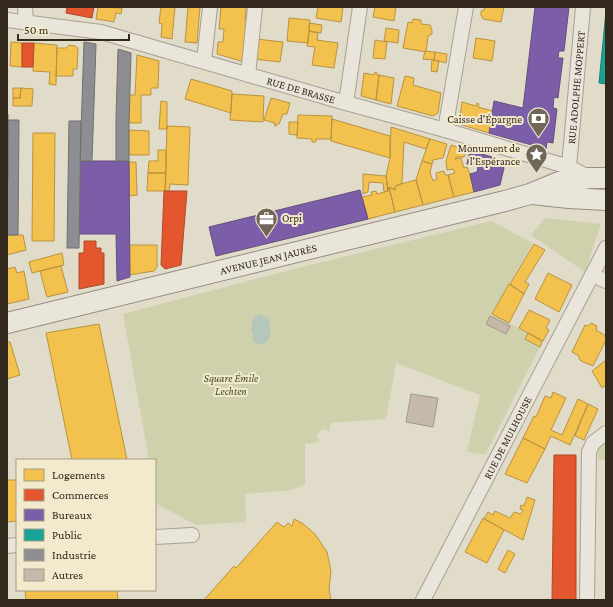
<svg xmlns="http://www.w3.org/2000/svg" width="613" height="607" font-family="'Crimson Pro',serif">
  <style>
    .green { fill: #cfd1ac }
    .water { fill: #b5c6bc }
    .homes { fill: #f2c14e; stroke: #b9933f }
    .shops { fill: #e4572e; stroke: #af4929 }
    .offices { fill: #7b5ea7; stroke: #654e7d }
    .public { fill: #17a398; stroke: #1f7e73 }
    .industry { fill: #8d8d92; stroke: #726f6f }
    .building { fill: #c4b9aa; stroke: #a19789 }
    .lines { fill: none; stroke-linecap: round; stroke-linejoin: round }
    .street-casing { stroke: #a6a093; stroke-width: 16 }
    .secondary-casing { stroke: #958f83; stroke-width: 22 }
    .street { stroke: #eae5da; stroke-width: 14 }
    .secondary { stroke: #eae5da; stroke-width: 20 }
    .labels { text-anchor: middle; stroke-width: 4; stroke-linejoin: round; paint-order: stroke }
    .street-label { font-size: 11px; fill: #33281c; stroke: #f3eace }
    .poi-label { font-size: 11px; fill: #33281c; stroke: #f3eace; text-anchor: end }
    .park-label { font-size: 11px; font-style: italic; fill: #424f23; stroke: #f3eace }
  </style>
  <rect width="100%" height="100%" fill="#e1dbc9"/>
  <path class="green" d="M545 218 601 224 585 272 531 235Z
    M491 221 533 243 492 314 528 333 525 339 540 346 542 341H543L485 455 467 452 480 395 396 363 386 419 330 423V431L322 429 317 435 319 442 305 444V484L292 490 245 494 246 520 245 522 196 525 157 504 155 492V460H149L123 314 302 267Z
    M606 442V460H598V447Z"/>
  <path class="water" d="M260 314 268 318 271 332 268 341 261 345 253 342V336L251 330 253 318Z"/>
  <path class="homes" d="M98 7 122 8 121 14 116 13 114 22 96 19Z
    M161 7H175L172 39 161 37 162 24 159 23Z
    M188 7H200L197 43 185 42Z
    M221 7H246L245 22H249L245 58 241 61 217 54 218 42H223L224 29H219Z
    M318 7H343L341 22 316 18Z
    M375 7H396L394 21 373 17Z
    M485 7H504L501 22 483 19 481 15V11L484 10Z
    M289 18 310 20 308 43 287 41Z
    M413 19 421 20V24L430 25 432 30V34L428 36 426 52 403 48 408 22 412 23Z
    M309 23 322 25 321 33 309 31Z
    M386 28 399 30 398 43 384 41Z
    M309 31 318 33 317 40 338 43 334 68 312 65 315 47 307 46Z
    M476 38 495 41 492 61 473 58Z
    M256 39 283 42 280 62 253 59Z
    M375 40 387 42 385 59 373 58Z
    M11 42 22 43V67L10 66Z
    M34 43 57 45 56 85 49 84 50 72 33 71Z
    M69 45 75 46 78 48 77 69H73V76H56L57 48H66Z
    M425 51 435 52 434 60 423 59Z
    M435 52 447 54 446 63 434 60Z
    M137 55 159 61 158 88H151V95H141V123H129V95H135Z
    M432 60 439 61 437 72 431 71Z
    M375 72 377 73V75H379L376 100 361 96 364 73 374 75Z
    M379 75 394 78 391 104 376 100Z
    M405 76 414 78 413 85 441 93 438 113 433 116 397 106Z
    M191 79 232 91 231 113 185 99Z
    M13 88H21L20 98H13Z
    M21 88 33 89 32 106H13V98H20Z
    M232 94 264 96 263 122 230 120Z
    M271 98 290 103 287 114H283L279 124H277L276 126 274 125 275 123 264 120Z
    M161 101 167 102V129H159Z
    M462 102 476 106 477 103 479 104 478 107 493 111 489 133 459 124Z
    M298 115 332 116 331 139H316V142H312V139L297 138Z
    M332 119 390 136V158L331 141Z
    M289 122H298L297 135 289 134Z
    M167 126 190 127 188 185 170 184 169 191H165Z
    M391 127 430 139 426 149 404 142 402 183 396 186 395 190 389 187 388 191 386 176 390 158Z
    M129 130 149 131V155H129Z
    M33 133H55L54 241H32Z
    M430 139 447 144 443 158 433 160 432 164 422 161Z
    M451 145 467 150 464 157H456L455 159 461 158 464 168 467 167 470 174 474 192 454 197 448 175 455 173 453 169 447 170 446 161Z
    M158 150H166V173H148L149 161H158Z
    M422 161 432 164 430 172 433 181 437 179 436 173 444 171 445 175H448L454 197 423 205 416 180Z
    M129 162H136L137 195 129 196Z
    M148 173H166L165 191H147Z
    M363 174 386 176 388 191 384 192 383 183 369 182 368 192 363 194Z
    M416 180 423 205 395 212 389 187 395 190V187L397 185Z
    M389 187 395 212 368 219 362 197 372 195 371 192 376 191 377 194 388 191Z
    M7 235H23L26 250 7 255Z
    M534 244 545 250 525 282 529 284 524 294 510 284Z
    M129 245H157V267L154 271 129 275Z
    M62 253 64 265 32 273 29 262Z
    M61 266 68 292 47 297 40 271Z
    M15 267 17 273 24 271 29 299 7 304V269Z
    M548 273 572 285 559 312 535 299Z
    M509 284 524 294 509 323 492 314Z
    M529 310 550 320 546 328 549 330 543 341 519 328Z
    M591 323 597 326 596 330 606 336V340L593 366 581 361 579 359V356L572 352 585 325 588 326Z
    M99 324 127 460H72L46 333Z
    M528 333 542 341 540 347 525 339Z
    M7 342H10L20 375 7 379Z
    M606 360V385L602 388 592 371Z
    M553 392 566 398 551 430 562 435 578 399 588 404 570 445 551 436 545 449 523 438 534 416 536 417 545 396 551 398Z
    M588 404 598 409 584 440 575 436Z
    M523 438 545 449 527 483 505 474Z
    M7 480H17V521L7 522Z
    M527 497 535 500 523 540 484 519 488 512 493 515 495 511 510 518 514 512 521 514 523 510 520 509 521 505 524 506Z
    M483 518 504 530 487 563 465 552Z
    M294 519 302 523 315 534 327 552 331 571 329 589 331 600H204L234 566 236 568 277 522 284 527 288 523 292 526Z
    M508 550 515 554 505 573 498 569Z
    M25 590H117L118 600H26Z"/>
  <path class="shops" d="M67 7H94L92 18 66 13Z
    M22 43H34L33 67H22Z
    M164 191H187L181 265 165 269 161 265Z
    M84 241H96V248H101V253H104V284L79 289V253H84Z
    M554 455H576V600H552Z"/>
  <path class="offices" d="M535 7H569L564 51H559L558 58H563L558 98 554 97 553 108 557 109 553 143 547 142 546 149 489 133 494 101 523 108Z
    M470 150 498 159 504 168 500 185 474 192 470 174 477 172 478 167 467 164Z
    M80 161H129L130 277 117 281 116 234H79Z
    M360 190 368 219 216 256 209 227Z"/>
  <path class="public" d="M606 11V84L599 83Z"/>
  <path class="industry" d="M84 42 96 44 92 161H80Z
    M118 49 131 53 129 123V161H116V118Z
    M7 114H8V182H7Z
    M8 120H19L18 235H7Z
    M69 121H81L79 248H67Z"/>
  <path class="building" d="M490 316 510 326 506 334 486 324Z
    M411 394 438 398 433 427 406 422Z"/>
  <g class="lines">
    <defs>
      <g id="street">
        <path d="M25 7 26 22"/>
        <path id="s1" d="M7 20 101 32 346 103 445 130 569 167 590 178"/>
        <path d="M204 61 210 7"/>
        <path d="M248 75 255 7"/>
        <path d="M346 103 360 7"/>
        <path d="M445 130 466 7"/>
        <path id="s2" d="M569 167 583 7"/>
        <path d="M592 275 606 281"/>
        <path d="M155 537 192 535"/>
        <path d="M7 546 17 545"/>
        <path id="s3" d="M423 600 606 248"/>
        <path d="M587 600 589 452 593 443 606 433"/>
      </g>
      <g id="secondary">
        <path d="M532 194 569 198 606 200"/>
        <path id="s4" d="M7 323 505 201 530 194 559 182 590 178H606"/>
      </g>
    </defs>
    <use href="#street" class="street-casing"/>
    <use href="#secondary" class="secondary-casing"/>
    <use href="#street" class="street"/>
    <use href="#secondary" class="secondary"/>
  </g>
  <defs>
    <symbol id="bank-pin" viewBox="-11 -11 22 30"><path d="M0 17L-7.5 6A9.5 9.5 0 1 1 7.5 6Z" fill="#706759" stroke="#f3eace"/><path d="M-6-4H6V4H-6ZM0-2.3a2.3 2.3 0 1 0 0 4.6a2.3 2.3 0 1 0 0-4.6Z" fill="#fff"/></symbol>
    <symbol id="sight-pin" viewBox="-11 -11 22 30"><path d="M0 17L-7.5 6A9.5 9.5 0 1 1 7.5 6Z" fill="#706759" stroke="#f3eace"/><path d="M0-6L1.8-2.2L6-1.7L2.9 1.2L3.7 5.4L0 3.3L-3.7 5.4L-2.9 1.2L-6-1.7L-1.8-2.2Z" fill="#fff"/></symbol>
    <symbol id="office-pin" viewBox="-11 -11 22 30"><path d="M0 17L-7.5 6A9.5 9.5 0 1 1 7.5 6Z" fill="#706759" stroke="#f3eace"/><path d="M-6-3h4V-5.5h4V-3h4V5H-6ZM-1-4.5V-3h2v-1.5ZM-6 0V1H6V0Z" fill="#fff"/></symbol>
  </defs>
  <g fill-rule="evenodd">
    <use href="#bank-pin" x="526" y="106" width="25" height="34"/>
    <use href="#sight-pin" x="524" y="142" width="25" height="34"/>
    <use href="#office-pin" x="254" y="206" width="25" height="34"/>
  </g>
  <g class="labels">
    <g class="street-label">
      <text dy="4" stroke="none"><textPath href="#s2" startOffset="80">RUE ADOLPHE MOPPERT</textPath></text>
      <text dy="4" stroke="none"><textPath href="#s1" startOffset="303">RUE DE BRASSE</textPath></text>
      <text dy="4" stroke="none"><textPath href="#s4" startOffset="269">AVENUE JEAN JAURÈS</textPath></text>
      <text dy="4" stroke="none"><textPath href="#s3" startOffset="183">RUE DE MULHOUSE</textPath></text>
    </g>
    <g class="poi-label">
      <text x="522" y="123">Caisse d'Épargne</text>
      <text x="520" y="152">Monument de<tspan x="520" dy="13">l'Espérance</tspan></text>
      <text x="282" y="222" text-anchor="start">Orpi</text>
    </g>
    <g class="park-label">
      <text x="231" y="382">Square Émile<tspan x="231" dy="13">Lechten</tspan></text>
    </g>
  </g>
  <rect width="613" height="607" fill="none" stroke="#33281c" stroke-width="16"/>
  <rect x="16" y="459" width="140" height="132" fill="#f3eace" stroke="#a69c87"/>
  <rect x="24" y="469" width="20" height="12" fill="#f2c14e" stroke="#a69c87"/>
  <text x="52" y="479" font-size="12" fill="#33281c">Logements</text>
  <rect x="24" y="489" width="20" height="12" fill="#e4572e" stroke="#a69c87"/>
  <text x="52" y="499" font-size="12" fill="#33281c">Commerces</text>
  <rect x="24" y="509" width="20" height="12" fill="#7b5ea7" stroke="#a69c87"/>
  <text x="52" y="519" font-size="12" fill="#33281c">Bureaux</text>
  <rect x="24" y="529" width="20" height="12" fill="#17a398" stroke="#a69c87"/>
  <text x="52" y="539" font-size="12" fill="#33281c">Public</text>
  <rect x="24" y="549" width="20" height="12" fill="#8d8d92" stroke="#a69c87"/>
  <text x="52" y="559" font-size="12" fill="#33281c">Industrie</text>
  <rect x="24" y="569" width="20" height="12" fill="#c4b9aa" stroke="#a69c87"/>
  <text x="52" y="579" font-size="12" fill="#33281c">Autres</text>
  <path d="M18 34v6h111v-6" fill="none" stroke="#33281c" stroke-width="2"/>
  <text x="24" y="34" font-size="12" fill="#33281c" stroke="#f3eace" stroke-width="3" paint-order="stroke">50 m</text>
</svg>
